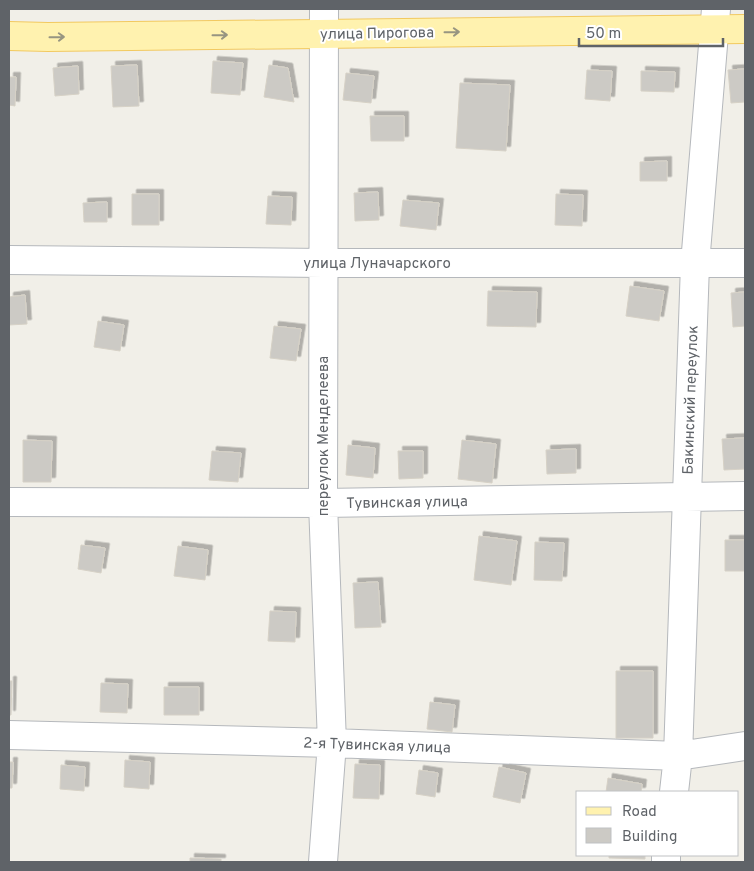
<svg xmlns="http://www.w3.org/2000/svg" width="754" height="871" font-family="Overpass,sans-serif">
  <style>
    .building { fill: #cccac5; stroke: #d6d1c6; filter: url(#shadow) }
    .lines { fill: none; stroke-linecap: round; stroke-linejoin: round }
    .minor-casing { stroke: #b5b8bc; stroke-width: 30 }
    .major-casing { stroke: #f2c960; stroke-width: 30 }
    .minor { stroke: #fff; stroke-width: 28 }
    .major { stroke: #fff2af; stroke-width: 28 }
    .oneway { stroke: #979581 }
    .labels { text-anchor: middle; stroke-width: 4; stroke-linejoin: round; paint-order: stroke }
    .street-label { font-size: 15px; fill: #5f6368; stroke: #fff }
  </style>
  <defs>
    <filter id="shadow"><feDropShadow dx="4.5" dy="-4.5" stdDeviation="0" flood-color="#0004"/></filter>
  </defs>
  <rect width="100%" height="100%" fill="#f1efe8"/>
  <path class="building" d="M213 61 243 63 240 95 211 93Z
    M137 65 139 106 113 107 111 66Z
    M269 65 288 68 294 102 264 97Z
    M78 66 79 94 55 96 53 68Z
    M745 69V102L731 103 728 70Z
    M587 70 612 71 610 101 585 99Z
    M641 71 675 72 674 92 641 91Z
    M346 73 374 76 371 103 343 100Z
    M9 77H16L15 106 9 105Z
    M460 83 510 85 506 151 456 148Z
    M370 116H404V141H371Z
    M667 161V181H640V162Z
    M378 192 379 220 355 221 354 193Z
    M132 194H159V225H132Z
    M556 194 583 195 582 226 555 225Z
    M268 196 292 197 291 225 266 224Z
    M403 200 439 203 436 230 400 226Z
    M107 202V222H84L83 203Z
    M630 286 664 291 659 321 626 316Z
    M488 291 537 292 536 327 487 326Z
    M745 292V326L733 327 731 293Z
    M25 295 27 324 9 325V297Z
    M98 321 124 325 120 351 94 347Z
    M274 326 301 329 296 361 270 358Z
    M745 438V469L724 470 722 439Z
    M23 440 52 441 51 482H23Z
    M462 440 496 444 492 483 458 479Z
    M348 445 375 448 373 478 346 475Z
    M576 449V473L547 474 546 450Z
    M212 451 241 453 238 482 209 480Z
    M398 451H423V478L399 479Z
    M479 536 517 541 511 585 474 580Z
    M725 540H745V571H725Z
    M535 542 564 543 562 581 534 580Z
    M81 545 105 548 101 573 78 569Z
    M178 546 208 550 205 580 174 576Z
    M378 582 381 627 355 628 353 583Z
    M270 611 296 612 295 642 268 641Z
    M616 671H653V738H616Z
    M9 681H12L11 715H9Z
    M101 683 128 684 127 713 100 712Z
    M164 687H199V715H164Z
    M430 702 455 705 452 732 427 729Z
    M125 760 150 762 149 789 124 787Z
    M9 762H13L12 788H9Z
    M355 764 380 765 379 799 353 798Z
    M61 765 85 767 84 791 60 789Z
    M499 767 526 773 520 803 493 797Z
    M419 770 438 773 435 797 416 794Z
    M608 778 642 784 641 792H606Z
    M609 855H645V859L609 858Z
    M190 858 221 859V862H190Z"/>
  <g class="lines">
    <defs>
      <path id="minor" d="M9 260 323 263H745
        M9 502 323 503 745 496
        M9 735 332 743 678 756 745 746
        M674 792 678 756 695 264 716 9
        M323 862 332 743 323 503 324 9
        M666 862V855"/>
      <path id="major" d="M9 36 48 37 745 29"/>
    </defs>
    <use href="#minor" class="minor-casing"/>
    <use href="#major" class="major-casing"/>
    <use href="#minor" class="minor"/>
    <use href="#major" class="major"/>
  </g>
  <defs><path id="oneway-shaft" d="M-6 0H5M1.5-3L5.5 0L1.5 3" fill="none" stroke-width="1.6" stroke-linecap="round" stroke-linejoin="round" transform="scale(1.25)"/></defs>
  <g class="oneway">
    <use href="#oneway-shaft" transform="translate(452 32) rotate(-1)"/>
    <use href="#oneway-shaft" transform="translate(220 35) rotate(-1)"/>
    <use href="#oneway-shaft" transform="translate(57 37) rotate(-1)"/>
  </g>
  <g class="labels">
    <g class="street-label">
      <text transform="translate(377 33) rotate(-1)" y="5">улица Пирогова</text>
      <text x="377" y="268">улица Луначарского</text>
      <text transform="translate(690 400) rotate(-88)" y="5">Бакинский переулок</text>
      <text transform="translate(323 436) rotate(-90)" y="5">переулок Менделеева</text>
      <text transform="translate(407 502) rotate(-1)" y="5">Тувинская улица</text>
      <text transform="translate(377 745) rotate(2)" y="5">2-я Тувинская улица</text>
    </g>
  </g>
  <rect width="754" height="871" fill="none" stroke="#5f6368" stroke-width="20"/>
  <rect x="576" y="791" width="162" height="65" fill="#ffffff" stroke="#bfc1c3"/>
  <rect x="586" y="807" width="25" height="8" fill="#fff2af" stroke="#bfc1c3"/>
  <text x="622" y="816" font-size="15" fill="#5f6368">Road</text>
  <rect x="586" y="828" width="25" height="15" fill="#cccac5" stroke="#bfc1c3"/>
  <text x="622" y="841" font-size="15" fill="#5f6368">Building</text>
  <path d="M579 38v8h144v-8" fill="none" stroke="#5f6368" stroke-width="2.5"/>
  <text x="586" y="38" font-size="15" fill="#5f6368" stroke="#ffffff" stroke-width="4" paint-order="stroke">50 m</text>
</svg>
